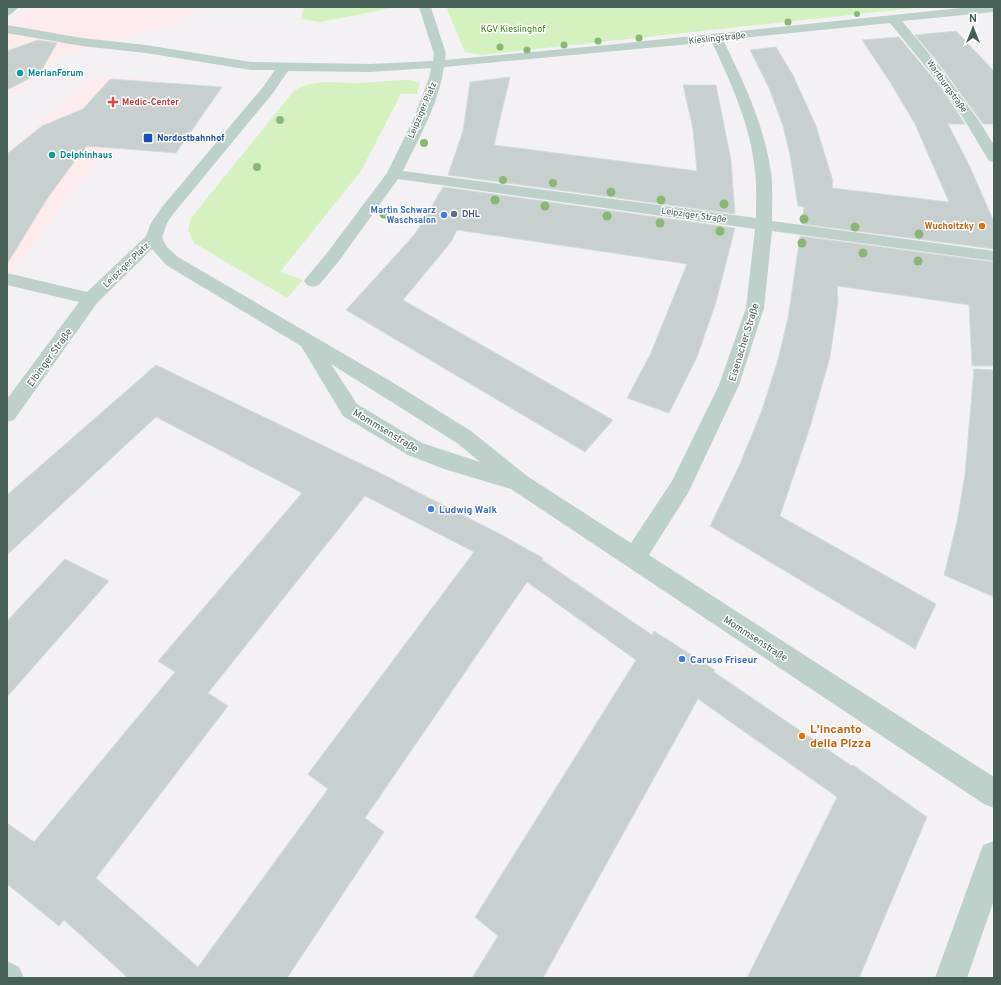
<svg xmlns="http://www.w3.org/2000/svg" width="1001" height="985" font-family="Overpass,sans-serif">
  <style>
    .commercial { fill: #fdebed }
    .green { fill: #d4f1bf }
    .building { fill: #c8d0cf; stroke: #d5dcdc; fill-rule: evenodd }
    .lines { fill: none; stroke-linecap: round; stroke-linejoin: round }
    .minor { fill: #bed0ca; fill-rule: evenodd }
    .major { fill: #b0d0c6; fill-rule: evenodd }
    .tree { fill: #8bb678 }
    .culture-dot { fill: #0f9aa8; stroke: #fff; stroke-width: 1.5 }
    .health-dot { fill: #e0444e; stroke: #fff; stroke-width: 1.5 }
    .transit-dot { fill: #1a4fb4; stroke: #fff; stroke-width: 1.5 }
    .service-dot { fill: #5c6f8a; stroke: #fff; stroke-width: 1.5 }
    .shop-dot { fill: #3f7fe0; stroke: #fff; stroke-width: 1.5 }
    .food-dot { fill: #e8710a; stroke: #fff; stroke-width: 1.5 }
    .labels { text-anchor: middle; stroke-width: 3; stroke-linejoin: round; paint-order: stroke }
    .far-park-label { font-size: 9px; fill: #368514; stroke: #fff }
    .far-street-label { font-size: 9px; fill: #485f58; stroke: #fff }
    .far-culture-label { font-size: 9px; font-weight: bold; fill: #0d838f; stroke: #fff; text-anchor: start }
    .far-health-label { font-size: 9px; font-weight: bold; fill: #be3a42; stroke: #fff; text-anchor: start }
    .far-transit-label { font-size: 9px; font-weight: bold; fill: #164399; stroke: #fff; text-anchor: start }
    .far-shop-label { font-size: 9px; font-weight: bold; fill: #366cbe; stroke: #fff; text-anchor: end }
    .far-service-label { font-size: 9px; font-weight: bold; fill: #4e5e75; stroke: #fff; text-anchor: start }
    .far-food-label { font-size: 9px; font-weight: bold; fill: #c56008; stroke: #fff; text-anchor: end }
    .street-label { font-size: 10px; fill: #485f58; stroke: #fff }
    .shop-label { font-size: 10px; font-weight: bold; fill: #366cbe; stroke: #fff; text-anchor: start }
    .near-food-label { font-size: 12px; font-weight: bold; fill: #c56008; stroke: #fff; text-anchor: start }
  </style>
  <rect width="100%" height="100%" fill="#f3f1f3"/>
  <path class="commercial" d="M31 7H198L180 23 67 53 54 60 25 86 7 96V27Z
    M91 77 159 79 7 280V153Z"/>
  <path class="green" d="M304 7H397L320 22 301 19Z
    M449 7H923L481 55 465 52 447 9Z
    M409 80 420 83 417 94H401L361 171 280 272 303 280 287 298 194 243 188 230 191 218 294 91C312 79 333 83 354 83 372 83 391 80 409 80Z"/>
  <path class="building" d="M956 31 994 71V124H983L940 65 915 35Z
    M899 37 942 89 965 124H948L970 167 994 222V249L802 224 804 207 798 206 790 155 783 126 769 88 750 50 776 47 793 75 816 126 833 181 832 188 949 202 915 124 890 82 862 40Z
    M38 40 57 43 40 73 7 90V51Z
    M510 77 494 145 697 171 693 129 683 85H716L731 160 735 214 448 175 463 131 470 82Z
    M110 79 222 87 176 153 87 146 71 166 47 199 7 264V154L42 126 83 109Z
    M443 187 735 228 716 302 697 357 669 413 627 398 650 355 687 264 457 230 451 242 403 300 613 420 585 452 346 310 415 234Z
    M800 236 994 262V366H972L969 305 837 286 838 302 830 357 810 427 780 516 936 604 915 649 710 526 740 464 762 410 777 363 788 318Z
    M156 365 382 474 500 534 543 558 542 560 652 635 654 631 715 670 714 672 852 766 853 765 927 817 859 978H747L837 797 698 699 543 978H472L498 936 475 917 636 660 527 582 365 818 384 832 287 978H128L64 920 59 926 7 884V823L34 842 175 672 158 661 302 493 156 417 7 555V495ZM365 496 474 552 308 774 328 789 198 967 96 878 228 706 208 693Z
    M974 369 994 370V597L944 575 957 522 965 474Z
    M65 559 109 581 7 697V621Z"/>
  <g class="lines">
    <path class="minor" d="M419 7H431L446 54 445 60 607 45 970 7H994V12L902 21 939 66 979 121 994 145V162L989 161 965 121 943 88 890 23 723 40C744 82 764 125 771 172 773 188 772 205 772 221L994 251V261L772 231 764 308 739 385 688 493 649 555 994 777V808L984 804 511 489 444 469 408 455 343 416 301 346 166 265 152 249 97 303 14 420 7 422V399L79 302 7 285V273L87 292 146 236 151 223 162 207 263 87 275 70H251L146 53 82 46 7 33V25L82 38 146 45 251 62 370 64 433 61 434 54ZM712 42C731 83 751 126 755 172 757 187 756 203 756 218L403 171C419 138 439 103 444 67ZM431 68 429 78 413 120 387 173 327 253 307 277 304 281 307 285 313 287 319 285 339 261 398 179 755 229 746 308 719 385 672 481 631 543 527 476 471 431 392 382 178 257 167 247 162 238 167 223 174 213 273 93 288 71 370 72ZM331 364 457 443 480 462 422 443 357 404Z
      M994 841V900L967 978H935L983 845Z
      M7 961 19 967 24 978H7Z"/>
    <path class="major" d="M7 7H19L11 14 7 16Z"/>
  </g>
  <g class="tree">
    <circle cx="857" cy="14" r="3"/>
    <circle cx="788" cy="22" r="3.5"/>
    <circle cx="639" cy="38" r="3.5"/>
    <circle cx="598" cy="41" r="3.5"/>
    <circle cx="564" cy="45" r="3.5"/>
    <circle cx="500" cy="47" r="3.5"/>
    <circle cx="527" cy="50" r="3.5"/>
    <circle cx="280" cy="120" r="4"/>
    <circle cx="424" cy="143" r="4"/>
    <circle cx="257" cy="167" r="4"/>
    <circle cx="503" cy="180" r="4"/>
    <circle cx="553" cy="183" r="4"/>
    <circle cx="611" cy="192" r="4.5"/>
    <circle cx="495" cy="200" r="4.5"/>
    <circle cx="661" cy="200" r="4.5"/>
    <circle cx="724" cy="204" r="4.5"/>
    <circle cx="545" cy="206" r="4.5"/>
    <circle cx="384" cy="214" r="4.5"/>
    <circle cx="607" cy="216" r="4.5"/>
    <circle cx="804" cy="219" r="4.5"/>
    <circle cx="660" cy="223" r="4.5"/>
    <circle cx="855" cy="227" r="4.5"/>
    <circle cx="720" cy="231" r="4.5"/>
    <circle cx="919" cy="234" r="4.5"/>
    <circle cx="802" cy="243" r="4.5"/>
    <circle cx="863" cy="253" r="4.5"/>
    <circle cx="918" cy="261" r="4.5"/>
  </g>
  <g class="culture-dot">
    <circle cx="20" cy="73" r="4"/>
    <circle cx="52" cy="155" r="4"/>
  </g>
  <path class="health-dot" d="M111 96h4v4h4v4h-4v4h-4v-4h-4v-4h4z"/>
  <rect class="transit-dot" x="143" y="133" width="10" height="10" rx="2"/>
  <circle class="service-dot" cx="454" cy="214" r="4"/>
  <g class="shop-dot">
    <circle cx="444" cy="215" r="4"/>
    <circle cx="431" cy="509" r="4"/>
    <circle cx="682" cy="659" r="4"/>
  </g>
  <g class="food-dot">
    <circle cx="982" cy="226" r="4"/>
    <circle cx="802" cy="736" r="4"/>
  </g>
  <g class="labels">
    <g class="far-park-label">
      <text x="513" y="32">KGV Kieslinghof</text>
    </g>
    <g class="far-street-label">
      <text transform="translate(717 38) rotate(-6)" y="3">Kieslingstraße</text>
      <text transform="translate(947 86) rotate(54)" y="3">Wartburgstraße</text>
      <text transform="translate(422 110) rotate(-67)" y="3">Leipziger Platz</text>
      <text transform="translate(694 215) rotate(8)" y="3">Leipziger Straße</text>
      <text transform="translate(126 265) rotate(-44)" y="3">Leipziger Platz</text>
    </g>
    <g class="far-culture-label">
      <text x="28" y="76">MerianForum</text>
      <text x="60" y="158">Delphinhaus</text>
    </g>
    <g class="far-health-label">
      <text x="122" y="105">Medic-Center</text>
    </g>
    <g class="far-transit-label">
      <text x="157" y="141">Nordostbahnhof</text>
    </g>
    <g class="far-shop-label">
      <text x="436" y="213">Martin Schwarz<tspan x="436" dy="10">Waschsalon</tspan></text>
    </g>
    <g class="far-service-label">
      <text x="462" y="217">DHL</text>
    </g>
    <g class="far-food-label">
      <text x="974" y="229">Wucholtzky</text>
    </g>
    <g class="street-label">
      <text transform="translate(743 342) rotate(-73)" y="4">Eisenacher Straße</text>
      <text transform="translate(49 357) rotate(-54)" y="4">Elbinger Straße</text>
      <text transform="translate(386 430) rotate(31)" y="4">Mommsenstraße</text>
      <text transform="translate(756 638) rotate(33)" y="4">Mommsenstraße</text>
    </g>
    <g class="shop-label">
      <text x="439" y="513">Ludwig Walk</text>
      <text x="690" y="663">Caruso Friseur</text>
    </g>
    <g class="near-food-label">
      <text x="810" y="733">L'incanto<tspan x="810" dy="14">della Pizza</tspan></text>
    </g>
  </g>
  <rect width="1001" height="985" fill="none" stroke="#485f58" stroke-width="16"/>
  <g transform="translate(973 28)" stroke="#ffffff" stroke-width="3" paint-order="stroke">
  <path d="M0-3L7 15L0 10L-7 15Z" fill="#485f58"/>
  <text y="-6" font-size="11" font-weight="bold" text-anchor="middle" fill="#485f58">N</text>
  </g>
</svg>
